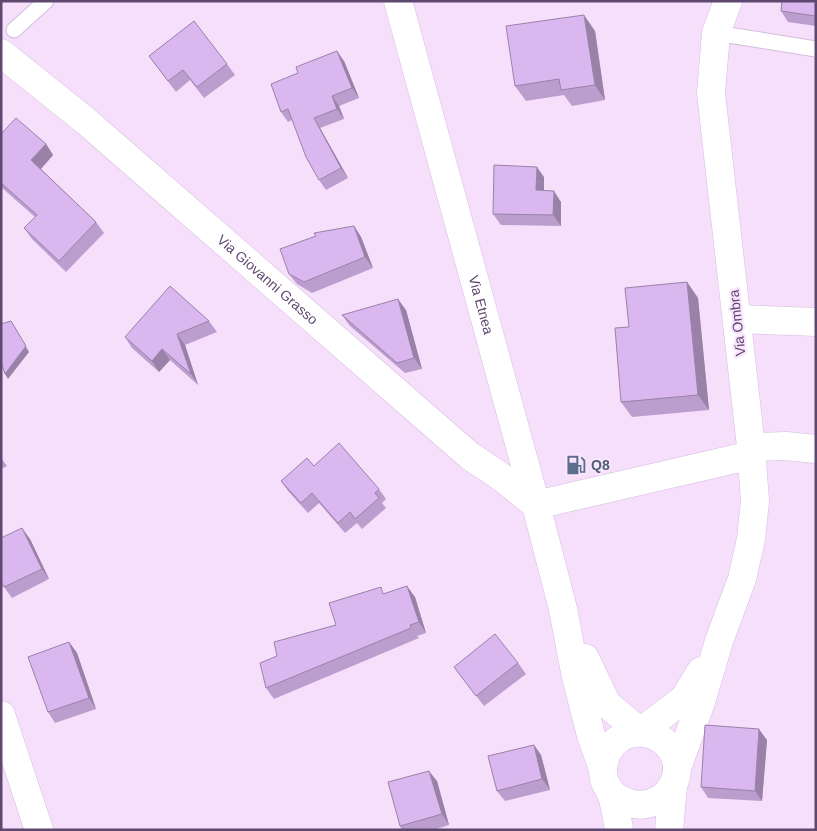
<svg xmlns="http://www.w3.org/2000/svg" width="817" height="831" font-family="Arial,sans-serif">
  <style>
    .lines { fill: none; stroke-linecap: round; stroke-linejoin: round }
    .service-casing { stroke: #d3bcde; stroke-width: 17 }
    .minor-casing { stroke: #d3bcde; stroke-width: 29 }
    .secondary-casing { stroke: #d8bce5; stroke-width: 29 }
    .service { stroke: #fff; stroke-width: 15 }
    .minor { stroke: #fff; stroke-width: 28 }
    .secondary { stroke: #fff; stroke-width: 28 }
    .wall { fill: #bb9ece }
    .shaded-wall { fill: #9981a7 }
    .building { fill: #dab8ef; stroke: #9981a7 }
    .labels { text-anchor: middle; stroke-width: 4.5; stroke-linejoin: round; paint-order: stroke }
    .street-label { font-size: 14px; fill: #5f4870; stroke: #fae5fe }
    .service-label { font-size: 14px; font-weight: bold; fill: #4e5e75; stroke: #fae5fe; text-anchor: start }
  </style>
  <rect width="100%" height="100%" fill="#f6dffb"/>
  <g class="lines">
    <defs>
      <path id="service" d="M14 30 46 1
        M716 33 816 49"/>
      <g id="minor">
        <path id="s1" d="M1 53 87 122 470 456 500 476 536 505 752 455"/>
        <path d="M737 319 816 322"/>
        <path d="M751 447 786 446 816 449"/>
        <path d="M1 715 39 830"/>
      </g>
      <g id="secondary">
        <path id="s2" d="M398 1 536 505 563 609 576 677 591 735 603 769"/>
        <path d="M585 658 607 704 640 732 684 699 701 671"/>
        <path d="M677 768 701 702 719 641 742 579 751 539 755 501 751 447 711 93 716 33 728 1"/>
        <path d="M610 792C655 831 702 770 662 740 653 733 640 731 629 734 610 740 600 760 604 779 605 784 609 788 611 793 615 804 617 818 619 830"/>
        <path d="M669 830 673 786"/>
      </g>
    </defs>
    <use href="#service" class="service-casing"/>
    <use href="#minor" class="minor-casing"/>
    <use href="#secondary" class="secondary-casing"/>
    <use href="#service" class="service"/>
    <use href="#minor" class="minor"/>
    <use href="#secondary" class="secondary"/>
  </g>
  <path class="wall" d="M816 1V26L788 22 781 11Z
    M595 31 605 100 572 106 564 95 526 101 515 86Z
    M149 56 227 64 235 75 204 98 190 80 176 92Z
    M344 61 359 98 339 106 344 119 320 128 348 178 326 190 319 180 292 120 288 122 281 112 298 73Z
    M1 134 46 144 53 155 41 169 96 222 104 233 66 272 32 239 24 228 35 217 1 187Z
    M544 177V191L561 202V226L501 225 493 214Z
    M354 226 361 237 373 268 312 293 297 284 289 274Z
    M687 282 698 298 709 410 632 417 621 402 629 327Z
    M406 310 422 369 405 373 350 326 342 315Z
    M209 321 217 332 185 345 198 385 170 360 159 372 132 348 125 337Z
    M1 458 7 466 1 469Z
    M314 466 379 489 386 499 382 503 386 508 362 529 357 523 345 533 319 503 308 513 288 491 281 481Z
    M30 539 49 579 12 598 4 587Z
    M385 593 415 597 426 633 417 636 419 638 274 699 266 688 336 625Z
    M69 642 77 653 96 709 55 723 48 712Z
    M518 663 526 674 484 706 454 667Z
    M767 740 762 801 708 798 701 787Z
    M534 745 541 755 550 790 505 801 497 791Z
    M437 781 449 825 433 830H402L400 826Z"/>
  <path class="shaded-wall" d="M584 15 595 31 605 100 595 85Z
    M337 51 344 61 359 98 352 88Z
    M332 96 339 106 344 119 337 109Z
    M314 118 320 128 348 178 341 168Z
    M46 144 53 155 39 171 31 160Z
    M537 167 544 177V201L536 190Z
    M554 191 561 202V226L553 215Z
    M354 226 361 237 373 268 365 257Z
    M687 282 698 298 709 410 698 395Z
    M398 299 406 310 422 369 414 358Z
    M11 321 29 352 8 379 5 374Z
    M177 334 185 345 198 385 191 374Z
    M162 349 170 360 159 372 152 361Z
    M22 528 30 539 49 579 42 569Z
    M407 586 415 597 426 633 419 622Z
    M69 642 77 653 96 709 89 698Z
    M759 729 767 740 762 801 755 791Z
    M534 745 541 755 550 790 542 779Z
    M429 771 437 781 449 825 442 814Z"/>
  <path class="building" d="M782 1H816V16L781 11Z
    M584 15 595 85 561 90 559 79 515 86 506 26Z
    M194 21 227 64 197 87 183 70 168 81 149 56Z
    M337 51 352 88 332 96 337 109 314 118 341 168 319 180 306 157 288 109 281 112 271 84 298 73 296 67Z
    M16 118 46 144 31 160 96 222 59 261 24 228 37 215 1 183V134Z
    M494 165 537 167 536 190 554 191 553 215 493 214Z
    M354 226 365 257 304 282 289 274 280 249 316 236 314 233Z
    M687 282 698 395 621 402 615 328 629 327 625 288Z
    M170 286 209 321 177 334 191 374 162 349 152 361 125 337Z
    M398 299 414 358 397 363 342 315Z
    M11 321 26 346 5 374 1 362V324Z
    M339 443 379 489 375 493 379 498 355 519 350 512 338 523 312 493 301 503 281 481 307 458 314 466Z
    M22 528 42 569 4 587 1 581V538Z
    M407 586 419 622 410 625 411 628 266 688 260 663 277 656 274 642 336 625 329 603 381 587 383 594Z
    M495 634 518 663 476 696 454 667Z
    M69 642 89 698 48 712 28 657Z
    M705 725 759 729 755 791 701 787Z
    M534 745 542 779 497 791 488 756Z
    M429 771 442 814 400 826 388 782Z"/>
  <defs>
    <symbol id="fuel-bare" viewBox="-9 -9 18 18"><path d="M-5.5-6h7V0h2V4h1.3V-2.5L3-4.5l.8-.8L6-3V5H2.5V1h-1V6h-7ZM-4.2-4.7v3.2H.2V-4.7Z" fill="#5c6f8a" stroke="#fae5fe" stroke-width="2.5" paint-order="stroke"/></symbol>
  </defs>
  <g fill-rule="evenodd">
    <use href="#fuel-bare" x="562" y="451" width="28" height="28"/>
  </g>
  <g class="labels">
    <g class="street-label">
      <text dy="5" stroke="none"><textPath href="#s1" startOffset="350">Via Giovanni Grasso</textPath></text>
      <text dy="5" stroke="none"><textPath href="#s2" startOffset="315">Via Etnea</textPath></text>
      <text transform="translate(737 323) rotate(-96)" y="5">Via Ombra</text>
    </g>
    <g class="service-label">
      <text x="591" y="470">Q8</text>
    </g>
  </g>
  <rect width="817" height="831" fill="none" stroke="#5f4870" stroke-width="5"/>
</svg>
